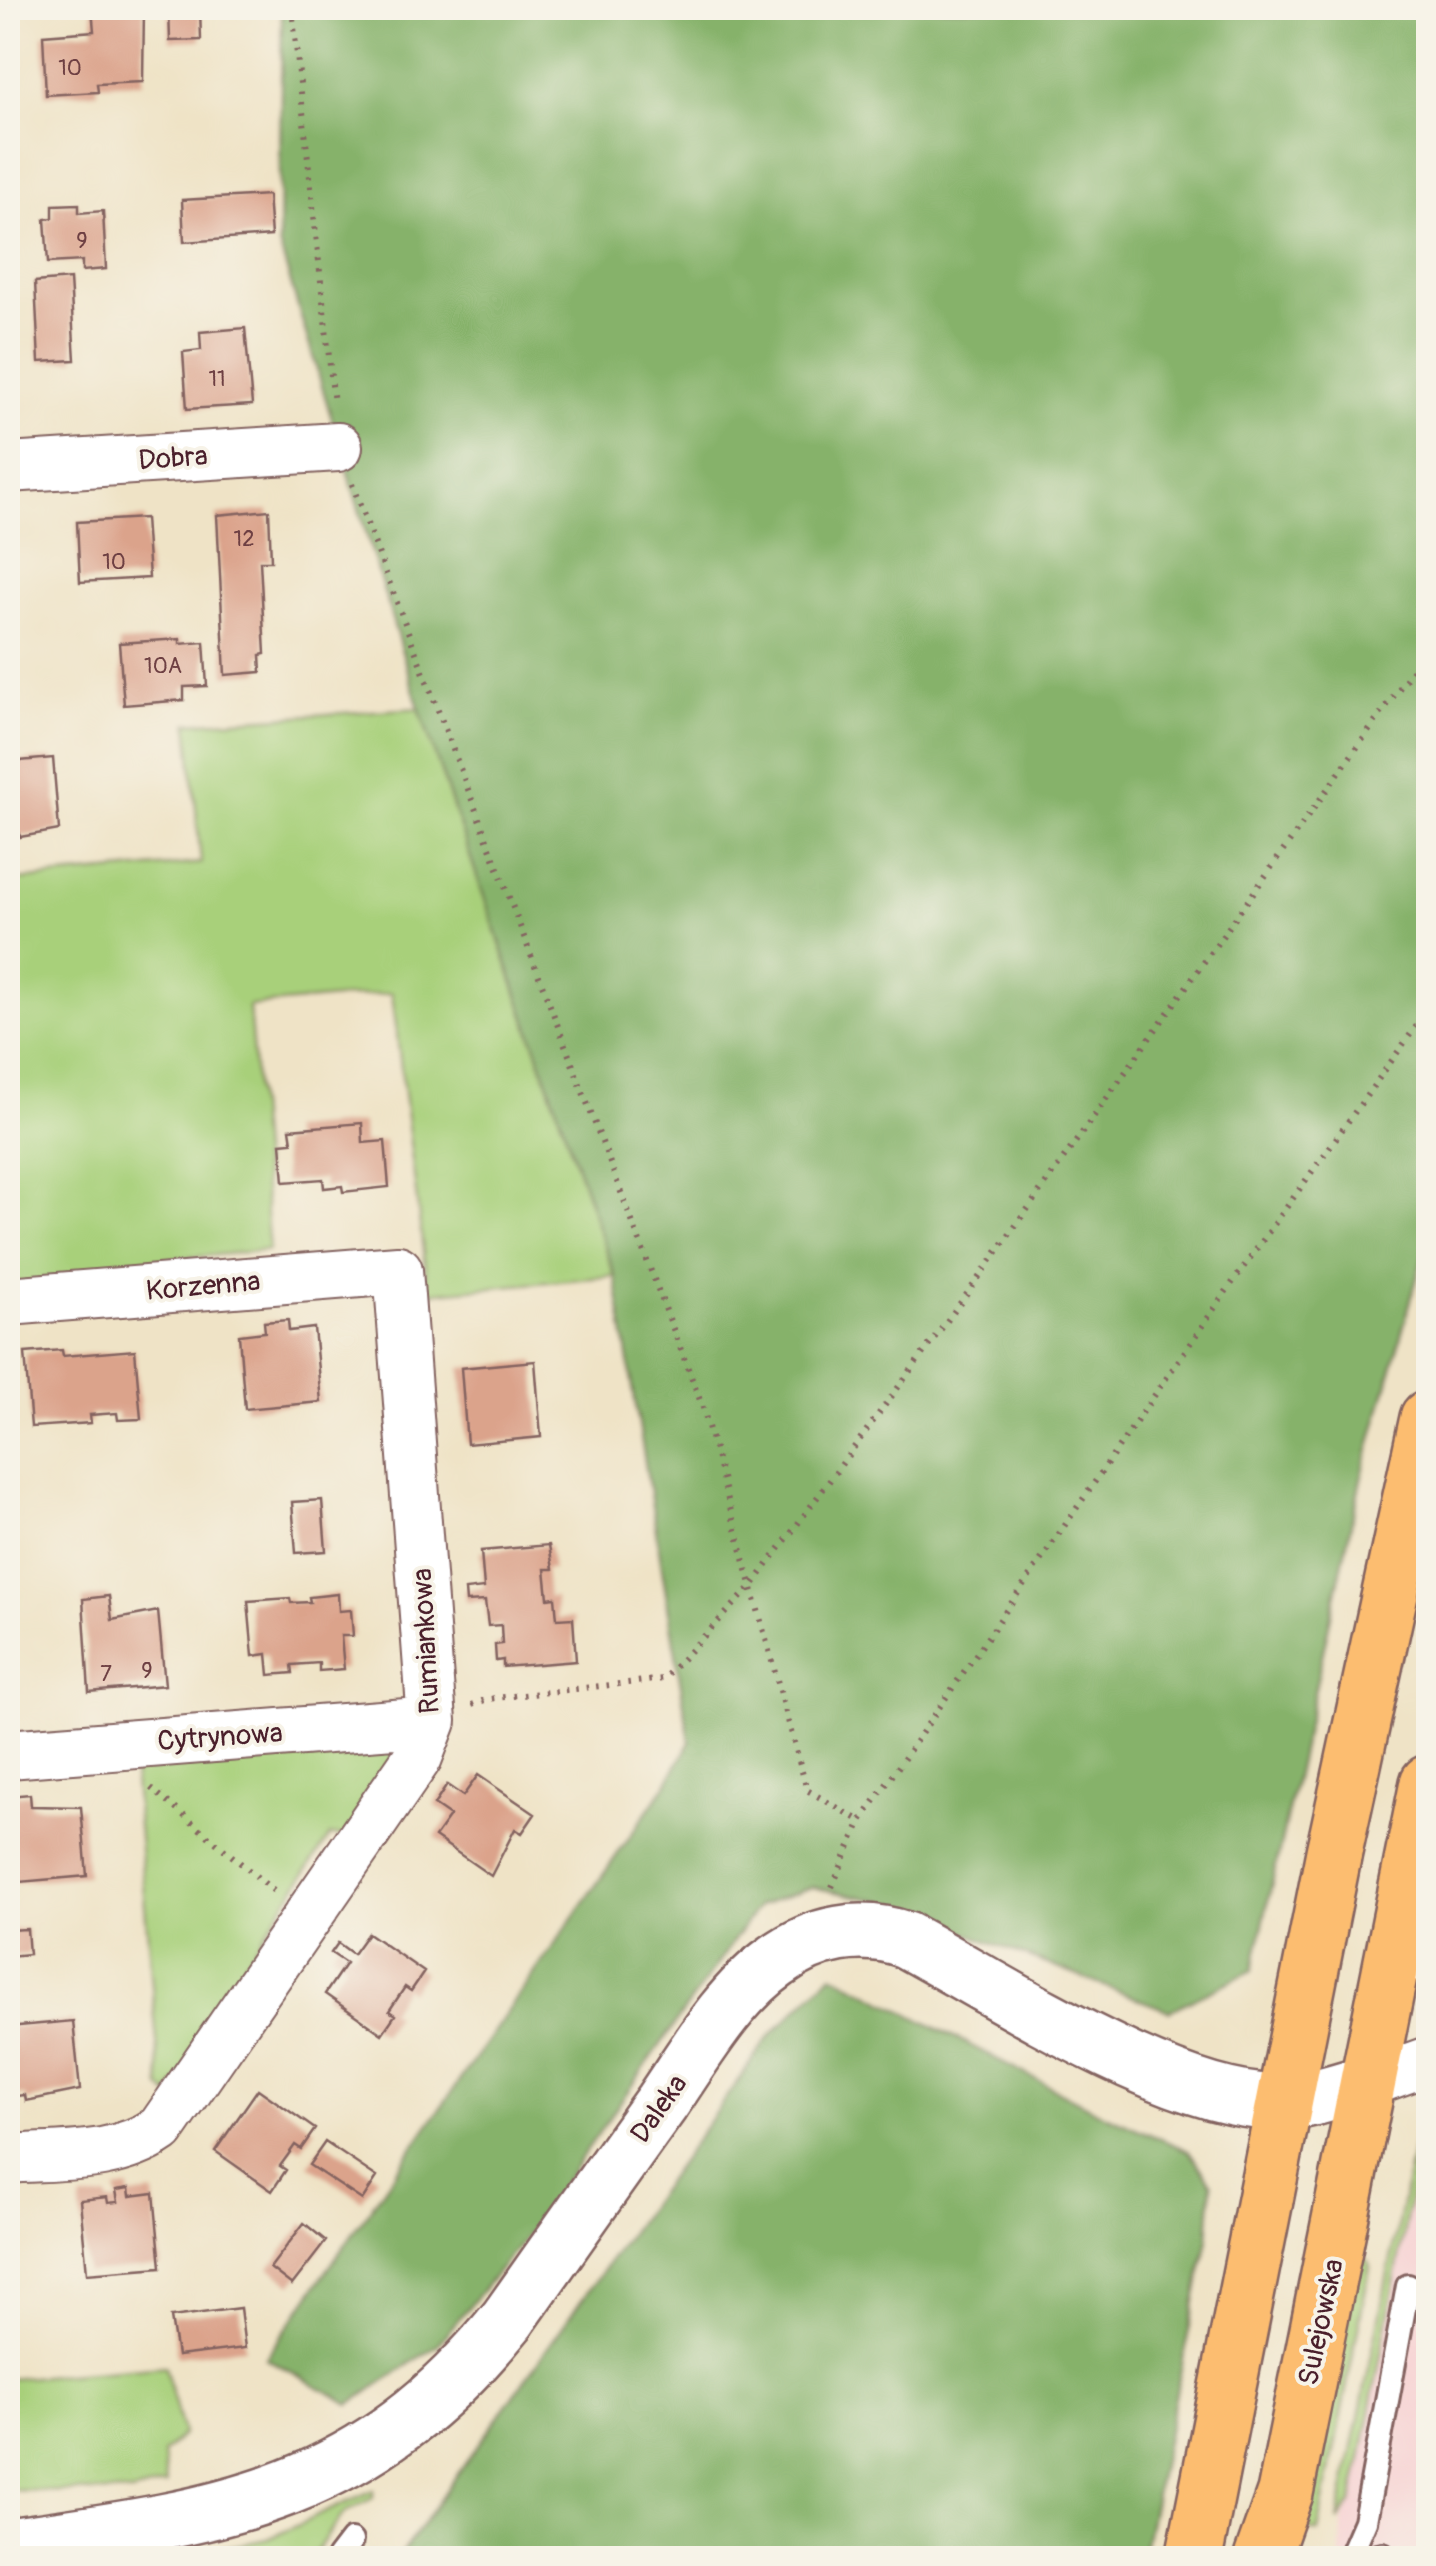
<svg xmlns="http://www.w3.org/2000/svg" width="1436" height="2566" font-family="Pangolin,sans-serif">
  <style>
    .built { fill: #f7cfd1 }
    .green { fill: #a8d07a; stroke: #797852; stroke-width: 2.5 }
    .forest { fill: #86b26a; stroke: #68684a; stroke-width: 2.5 }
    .building { fill: #dba38b }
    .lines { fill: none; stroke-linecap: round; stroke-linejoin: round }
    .service-casing { stroke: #846461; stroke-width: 28 }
    .minor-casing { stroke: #846461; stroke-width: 52 }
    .tertiary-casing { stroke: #846461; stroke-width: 60 }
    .primary-casing { stroke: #846461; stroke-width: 60 }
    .path { stroke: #846461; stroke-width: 6; stroke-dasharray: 2.5 8; stroke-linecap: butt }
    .service { stroke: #fff; stroke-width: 22 }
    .minor { stroke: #fff; stroke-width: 48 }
    .tertiary { stroke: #fff; stroke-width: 55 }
    .primary { stroke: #fcbd6f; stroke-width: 55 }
    .labels { text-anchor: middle; stroke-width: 8; stroke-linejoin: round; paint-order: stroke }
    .number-label { font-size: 22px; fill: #6e4043 }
    .street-label { font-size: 28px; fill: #4a1f2b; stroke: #f7f3e8 }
  </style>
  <rect width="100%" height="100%" fill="#f7f3e8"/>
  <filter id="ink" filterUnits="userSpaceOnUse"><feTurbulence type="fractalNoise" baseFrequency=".01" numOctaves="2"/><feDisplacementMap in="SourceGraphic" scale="20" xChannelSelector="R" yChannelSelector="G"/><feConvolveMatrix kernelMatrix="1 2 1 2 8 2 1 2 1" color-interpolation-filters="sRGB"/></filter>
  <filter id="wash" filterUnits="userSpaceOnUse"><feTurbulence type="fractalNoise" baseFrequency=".0048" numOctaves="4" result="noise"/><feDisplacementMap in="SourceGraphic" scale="40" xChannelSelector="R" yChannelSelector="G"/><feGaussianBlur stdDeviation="2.25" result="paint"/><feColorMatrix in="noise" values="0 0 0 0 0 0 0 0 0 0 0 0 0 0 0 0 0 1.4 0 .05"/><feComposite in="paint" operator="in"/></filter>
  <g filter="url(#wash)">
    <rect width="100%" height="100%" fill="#efe3c6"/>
    <path class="built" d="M1428 2156V2558H1341L1342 2521 1352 2502 1358 2475 1417 2161Z"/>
    <path class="green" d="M419 708 615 1276 428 1293 392 993 249 1006 269 1250 111 1265 92 1282 8 1290V881L201 863 188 723Z
      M389 1743 398 1759 352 1836H330L221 1999 219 2023 169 2095 161 2087 132 1759Z
      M1428 2094 1425 2119 1428 2156 1417 2162 1358 2475 1352 2502 1338 2521 1424 2095Z
      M1355 2257 1368 2260 1370 2267 1318 2532 1300 2528Z
      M165 2366 183 2434 163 2454 166 2484 132 2493 8 2490V2379Z
      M373 2490V2498L344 2513 311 2558H174L268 2539Z"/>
    <path class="forest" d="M282 8H1428V1239L1361 1479 1253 1970 1169 2011 886 1902 812 1887 758 1906 522 2242 437 2345 350 2404 266 2358 668 1782 690 1742 615 1276 419 708 279 244Z
      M832 1974 1105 2115 1189 2151 1212 2184 1208 2238 1142 2558H398L769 2037Z"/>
    <g id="blocks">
      <path class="building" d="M92 8H144L143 82 97 84 98 92 46 95 43 35 94 31Z
        M169 8H200L201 40 170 41Z
        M268 195 271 236 184 242 182 200Z
        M79 204V213L103 211 106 269 82 271V261L48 263 45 219 53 218V205Z
        M70 279 75 360 39 362 35 282Z
        M245 328 252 405 187 409 183 352 201 350 200 332Z
        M269 510 271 561H260L265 654 260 655 261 672 225 675 217 515Z
        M145 518 149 578 80 582 77 522Z
        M180 639V644L204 642 207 686 184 687V700L124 705 119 643Z
        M53 758 59 830 20 837 19 833 8 834V762Z
        M362 1123 363 1143 385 1141 389 1187 343 1192 342 1186 324 1188 323 1179 284 1182 281 1143 292 1142 290 1129Z
        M288 1320 289 1331 314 1328 321 1402 245 1409 239 1335 265 1332 264 1322Z
        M62 1350 63 1356 135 1350 141 1419 118 1420 117 1413 103 1414 90 1415 91 1423 31 1427 25 1353Z
        M535 1361 541 1437 467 1444 461 1368Z
        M322 1500 326 1551 296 1553 292 1502Z
        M549 1545 553 1569H545L548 1598 555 1597 557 1619 573 1618 576 1661 503 1667V1660L496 1661 495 1645 502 1644 501 1625 488 1626 485 1601 466 1602 465 1590 484 1588 481 1551Z
        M338 1594 339 1611 351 1610 353 1636H341L344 1669 319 1671V1663L292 1665 293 1673 269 1675 267 1654 253 1656 248 1601 290 1598 291 1603 310 1602 309 1597Z
        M109 1596 112 1620 158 1611 165 1685 89 1692 83 1599Z
        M478 1775 535 1814 522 1833 515 1829 491 1876 435 1837 450 1816 434 1805 447 1785 463 1796Z
        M30 1794 31 1806 81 1807 87 1876 8 1883V1796Z
        M27 1929 29 1954 8 1956V1930Z
        M368 1933 424 1972 411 1991 405 1987 389 2011 395 2015 382 2034 325 1994 346 1963 331 1953 338 1943 353 1954Z
        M73 2021 80 2090 26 2101 25 2095 8 2097V2027Z
        M258 2089 315 2129 301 2149 295 2145 288 2155 280 2166 286 2170 272 2191 215 2151Z
        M325 2142 377 2177 362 2200 309 2165Z
        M129 2188 130 2196 154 2193 161 2267 87 2273 80 2200 107 2197 108 2203 118 2202 116 2190Z
        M304 2223 326 2241 292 2285 270 2268Z
        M240 2308 245 2348 177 2356 171 2317Z"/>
    </g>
  </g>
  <g filter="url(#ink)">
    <use href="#blocks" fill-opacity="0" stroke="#846461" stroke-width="2.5"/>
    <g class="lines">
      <defs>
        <path id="service" d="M338 2558 351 2541
          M1349 2558 1365 2521 1408 2286
          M1365 2558 1383 2554"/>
        <path id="minor" d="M8 468 338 447
          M8 1301 398 1270 432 1721 418 1757 161 2129C116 2160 60 2155 8 2159
          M8 1754 432 1721
          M1403 1910 1428 1960
          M1367 2083 1428 2061"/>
        <path id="tertiary" d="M8 2546C222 2516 363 2499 508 2319 559 2247 610 2174 662 2102 695 2054 728 1995 777 1961 815 1933 861 1924 906 1940 999 1990 1182 2109 1285 2102 1312 2101 1341 2089 1367 2083"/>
        <path id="primary" d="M1194 2558 1334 1852 1428 1418
          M1262 2558 1285 2493 1428 1783"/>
      </defs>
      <use href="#service" class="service-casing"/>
      <use href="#minor" class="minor-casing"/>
      <use href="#tertiary" class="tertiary-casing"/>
      <use href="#primary" class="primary-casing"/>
      <path class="path" d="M292 8 334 404
        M352 484 703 1408 807 1790 861 1821
        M472 1705 487 1699 663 1679 752 1586 972 1287 1428 648
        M151 1788 275 1892
        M832 1887 861 1821 1225 1293 1428 1010"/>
      <use href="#service" class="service"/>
      <use href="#minor" class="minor"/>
      <use href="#tertiary" class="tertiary"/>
      <use href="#primary" class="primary"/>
    </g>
  </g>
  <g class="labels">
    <g class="number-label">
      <text x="70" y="75">10</text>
      <text x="82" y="248">9</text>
      <text x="217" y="386">11</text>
      <text x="244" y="546">12</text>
      <text x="114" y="569">10</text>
      <text x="163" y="673">10A</text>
      <text x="147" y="1678">9</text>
      <text x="106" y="1681">7</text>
    </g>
    <g class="street-label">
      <text transform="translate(173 457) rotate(-4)" y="10">Dobra</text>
      <text transform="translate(203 1285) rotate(-5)" y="10">Korzenna</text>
      <text transform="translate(425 1641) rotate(-93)" y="10">Rumiankowa</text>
      <text transform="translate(220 1736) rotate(-4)" y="10">Cytrynowa</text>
      <text transform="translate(658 2108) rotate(-55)" y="10">Daleka</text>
      <text transform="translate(1320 2322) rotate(-78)" y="10">Sulejowska</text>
    </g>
  </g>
  <rect width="1436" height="2566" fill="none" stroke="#f7f3e8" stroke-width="40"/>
</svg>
